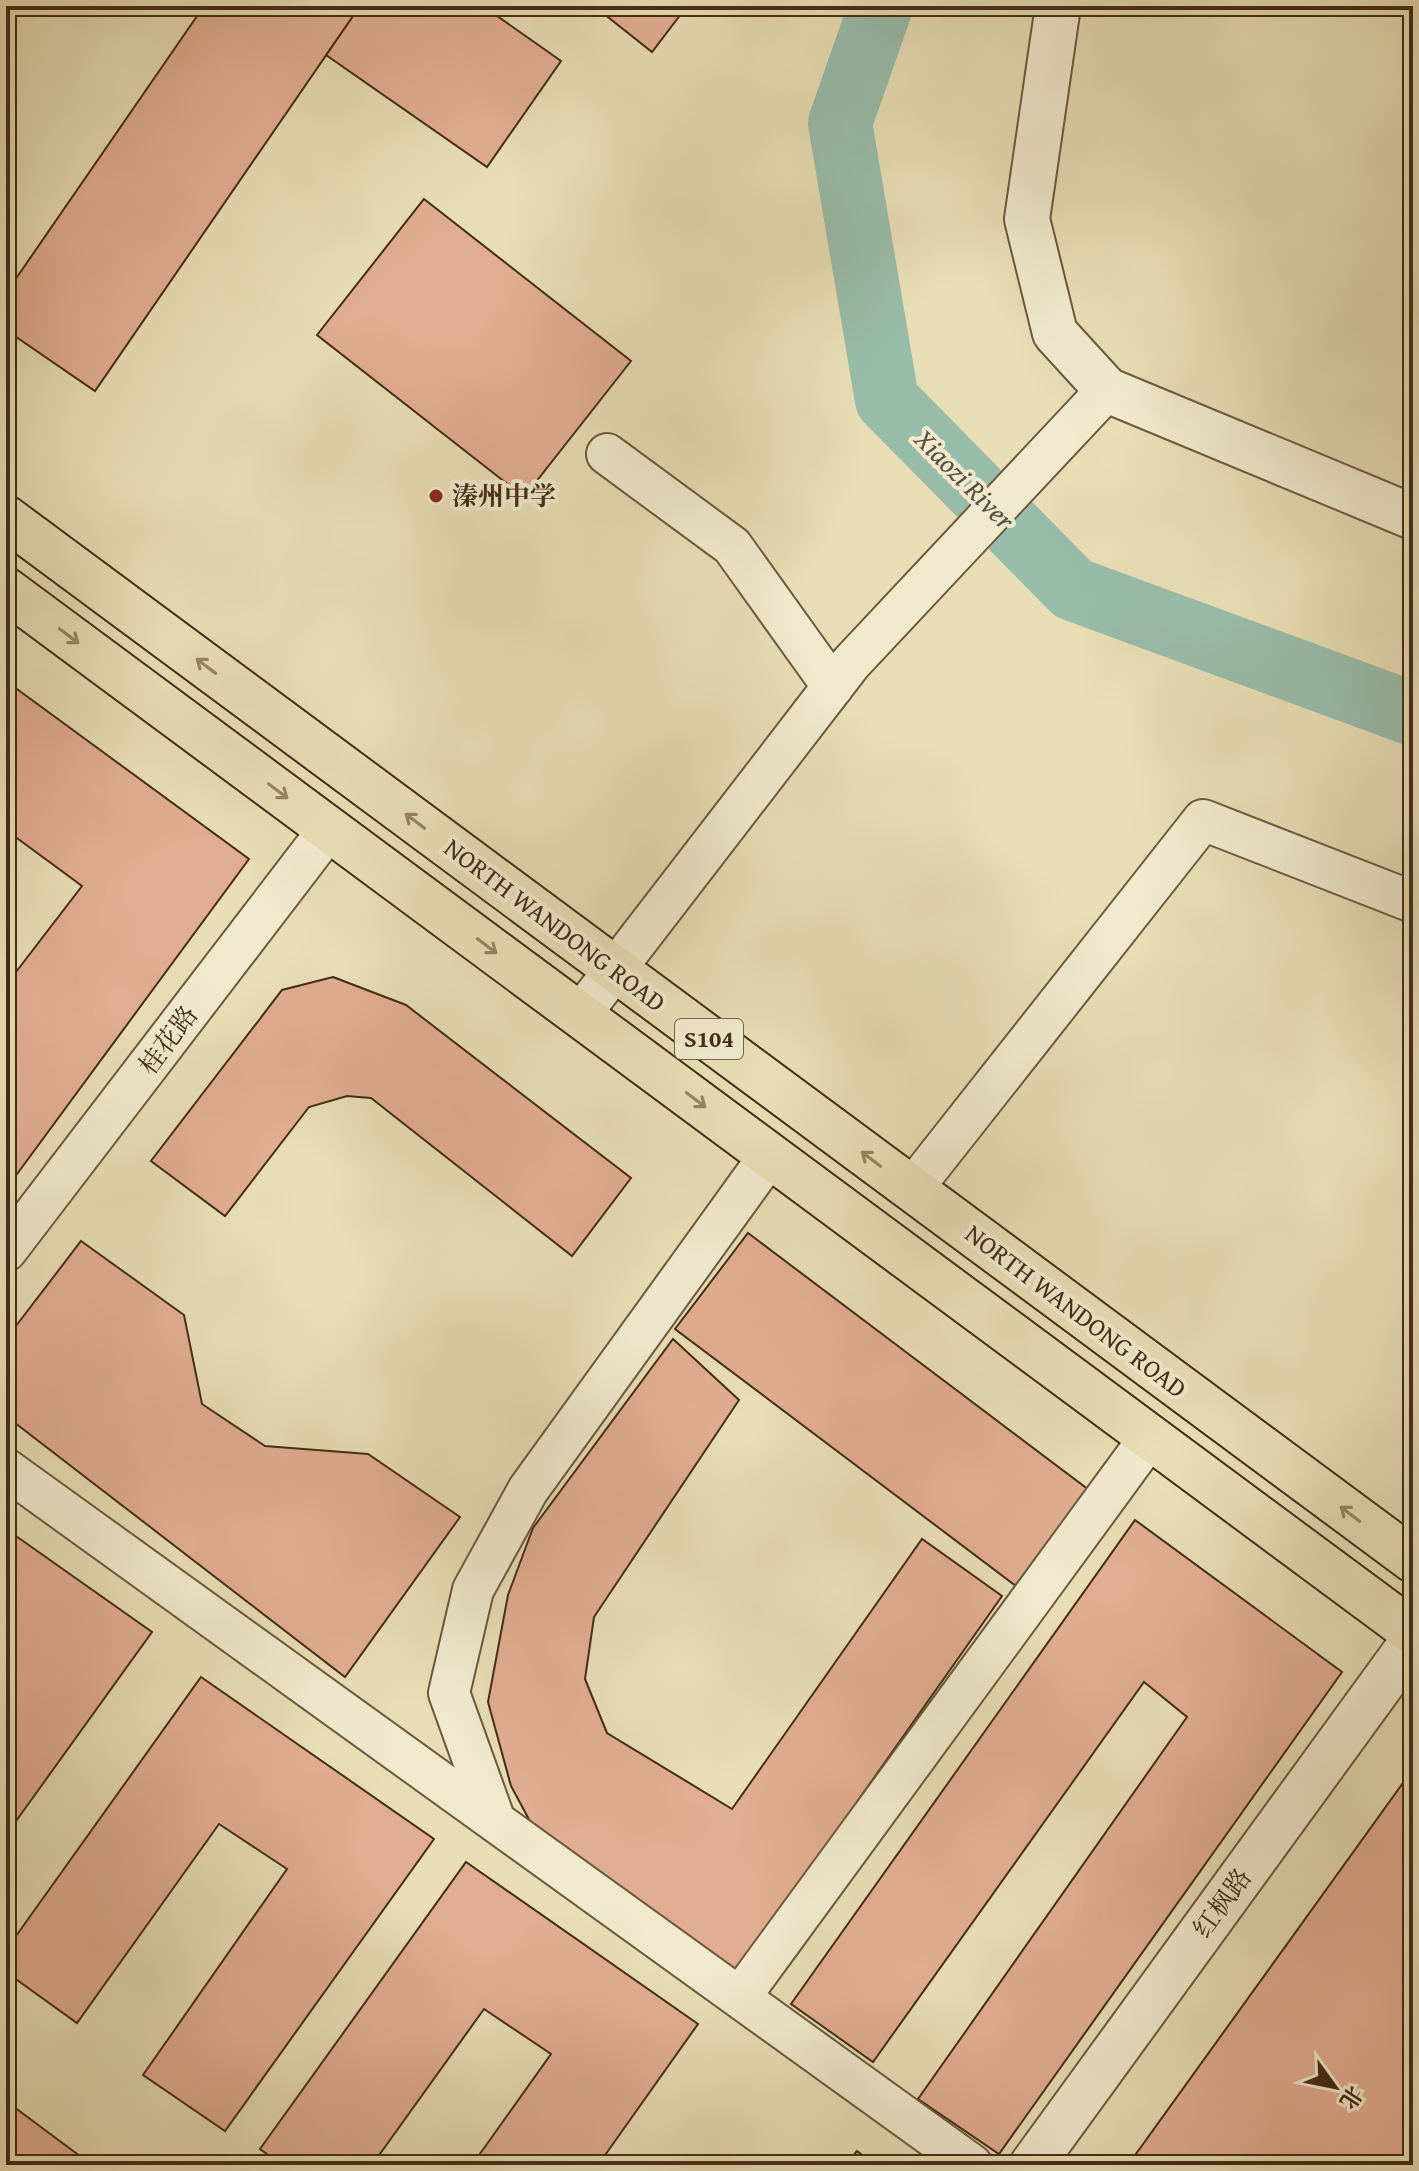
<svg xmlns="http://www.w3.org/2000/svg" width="1419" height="2171" font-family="'Gentium Book Plus','Noto Serif SC',serif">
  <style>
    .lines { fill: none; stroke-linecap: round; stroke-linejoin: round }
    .river { stroke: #98bcaa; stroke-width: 64 }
    .building { fill: #e1ad90; stroke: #432c17; stroke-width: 2 }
    .minor-casing { stroke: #6c583e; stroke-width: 44 }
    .tertiary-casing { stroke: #6c583e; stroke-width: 48 }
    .primary-casing { stroke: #432c17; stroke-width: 48 }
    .minor { stroke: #f0e9ce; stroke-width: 40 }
    .tertiary { stroke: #f0e9ce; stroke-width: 44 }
    .primary { stroke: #e8ddb4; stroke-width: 44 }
    .oneway { stroke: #968466 }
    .poi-dot { fill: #8f2418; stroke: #f0e9ce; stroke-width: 3 }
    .labels { text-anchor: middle; stroke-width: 8; stroke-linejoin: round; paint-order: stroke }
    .shield { fill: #f0e9ce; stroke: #77654e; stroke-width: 2 }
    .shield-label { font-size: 24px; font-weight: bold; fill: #432c17 }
    .poi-label { font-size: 26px; font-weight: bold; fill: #432c17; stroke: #f0e9ce; text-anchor: start }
    .street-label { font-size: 26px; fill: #432c17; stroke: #f0e9ce }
    .water-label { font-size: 28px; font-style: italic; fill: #58503c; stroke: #f0e9ce }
  </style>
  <rect width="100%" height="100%" fill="#e8ddb4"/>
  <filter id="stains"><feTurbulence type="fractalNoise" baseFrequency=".0025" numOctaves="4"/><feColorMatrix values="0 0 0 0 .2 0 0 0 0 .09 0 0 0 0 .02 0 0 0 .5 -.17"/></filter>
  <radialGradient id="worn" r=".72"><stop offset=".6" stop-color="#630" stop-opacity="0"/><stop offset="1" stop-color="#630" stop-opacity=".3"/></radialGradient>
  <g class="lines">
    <path class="river" d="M881 6 840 123 887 400 1073 589 1413 714"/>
  </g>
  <path class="building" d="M204 6H360L95 391 6 330V293Z
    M360 6H483L561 61 487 167 326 55Z
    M594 6H687L652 52Z
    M424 199 631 361 524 497 317 335Z
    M6 681 249 859 6 1189V985L82 886 6 830Z
    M333 977 406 1005 631 1178 572 1256 371 1098 347 1096 309 1107 225 1216 151 1161 282 990Z
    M748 1233 1089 1490 1016 1586 675 1329Z
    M81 1241 184 1315 202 1404 265 1446 368 1454 460 1517 345 1677 6 1416V1339Z
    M673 1339 739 1400 594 1617 585 1679 607 1733 732 1809 922 1539 1002 1596 738 1971 532 1825 511 1786 488 1702 508 1595 533 1528Z
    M1135 1520 1342 1672 999 2154 918 2099 1187 1717 1144 1682 873 2062 791 2004Z
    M6 1529 152 1632 6 1835Z
    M201 1677 434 1839 225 2131 143 2075 287 1869 219 1824 77 2023 6 1972V1950Z
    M1413 1769V2165H1128Z
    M466 1862 698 2024 598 2165H472L551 2054 484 2009 372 2165H282L260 2149Z
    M6 2101 92 2165H6Z
    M857 2151 876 2165H846Z"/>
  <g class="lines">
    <defs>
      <path id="minor" d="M607 454 732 546 833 687
        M580 1015 851 663 1107 390
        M912 1189 1203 820 1413 902
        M6 1251 329 829
        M6 1469 972 2165
        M495 1821 449 1693 473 1590 528 1490 770 1155
        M740 1997 1150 1437"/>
      <path id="tertiary" d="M1058 6 1027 219 1055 333 1107 390 1413 517
        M1032 2165 1413 1641"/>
      <path id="primary" d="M6 518 1413 1560
        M6 590 1413 1632"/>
    </defs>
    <use href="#minor" class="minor-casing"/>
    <use href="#tertiary" class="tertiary-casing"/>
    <use href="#primary" class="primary-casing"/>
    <use href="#minor" class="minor"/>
    <use href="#tertiary" class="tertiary"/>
    <use href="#primary" class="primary"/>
  </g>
  <defs><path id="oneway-shaft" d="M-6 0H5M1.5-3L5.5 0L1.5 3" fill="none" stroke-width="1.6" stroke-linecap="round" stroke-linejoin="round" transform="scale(2)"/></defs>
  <g class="oneway">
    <use href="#oneway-shaft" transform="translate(69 636) rotate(37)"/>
    <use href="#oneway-shaft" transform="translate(206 666) rotate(-143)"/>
    <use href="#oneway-shaft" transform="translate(278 791) rotate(37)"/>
    <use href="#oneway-shaft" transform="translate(415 821) rotate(-143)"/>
    <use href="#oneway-shaft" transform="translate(487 946) rotate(37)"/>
    <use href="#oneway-shaft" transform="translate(696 1100) rotate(37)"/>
    <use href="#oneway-shaft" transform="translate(871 1159) rotate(-143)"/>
    <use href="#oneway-shaft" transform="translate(1350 1514) rotate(-143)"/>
  </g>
  <circle class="poi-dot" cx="436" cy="496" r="8"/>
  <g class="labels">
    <rect class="shield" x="675" y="1019" width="68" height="40" rx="6"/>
    <g class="shield-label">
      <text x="709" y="1047">S104</text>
    </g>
    <g class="poi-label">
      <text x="452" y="505">溱州中学</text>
    </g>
    <g class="street-label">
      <text transform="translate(555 925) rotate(37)" y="9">NORTH WANDONG ROAD</text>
      <text transform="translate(168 1040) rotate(-53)" y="9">桂花路</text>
      <text transform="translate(1076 1311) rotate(37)" y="9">NORTH WANDONG ROAD</text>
      <text transform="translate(1222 1903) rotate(-54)" y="9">红枫路</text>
    </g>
    <g class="water-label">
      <text transform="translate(965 479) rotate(45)" y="10">Xiaozi River</text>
    </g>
  </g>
  <rect width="1419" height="2171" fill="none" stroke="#e8ddb4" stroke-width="32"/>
  <rect x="8" y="8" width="1403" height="2155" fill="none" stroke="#432c17" stroke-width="4"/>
  <rect x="16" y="16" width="1387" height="2139" fill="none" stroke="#432c17" stroke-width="2"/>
  <g transform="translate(1335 2087) rotate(123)" stroke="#f0e9ce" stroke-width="6" paint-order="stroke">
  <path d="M0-6L14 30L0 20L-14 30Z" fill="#432c17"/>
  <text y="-12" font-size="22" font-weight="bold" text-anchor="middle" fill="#432c17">北</text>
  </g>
  <rect width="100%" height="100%" filter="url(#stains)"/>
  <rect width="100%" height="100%" fill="url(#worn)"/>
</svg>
